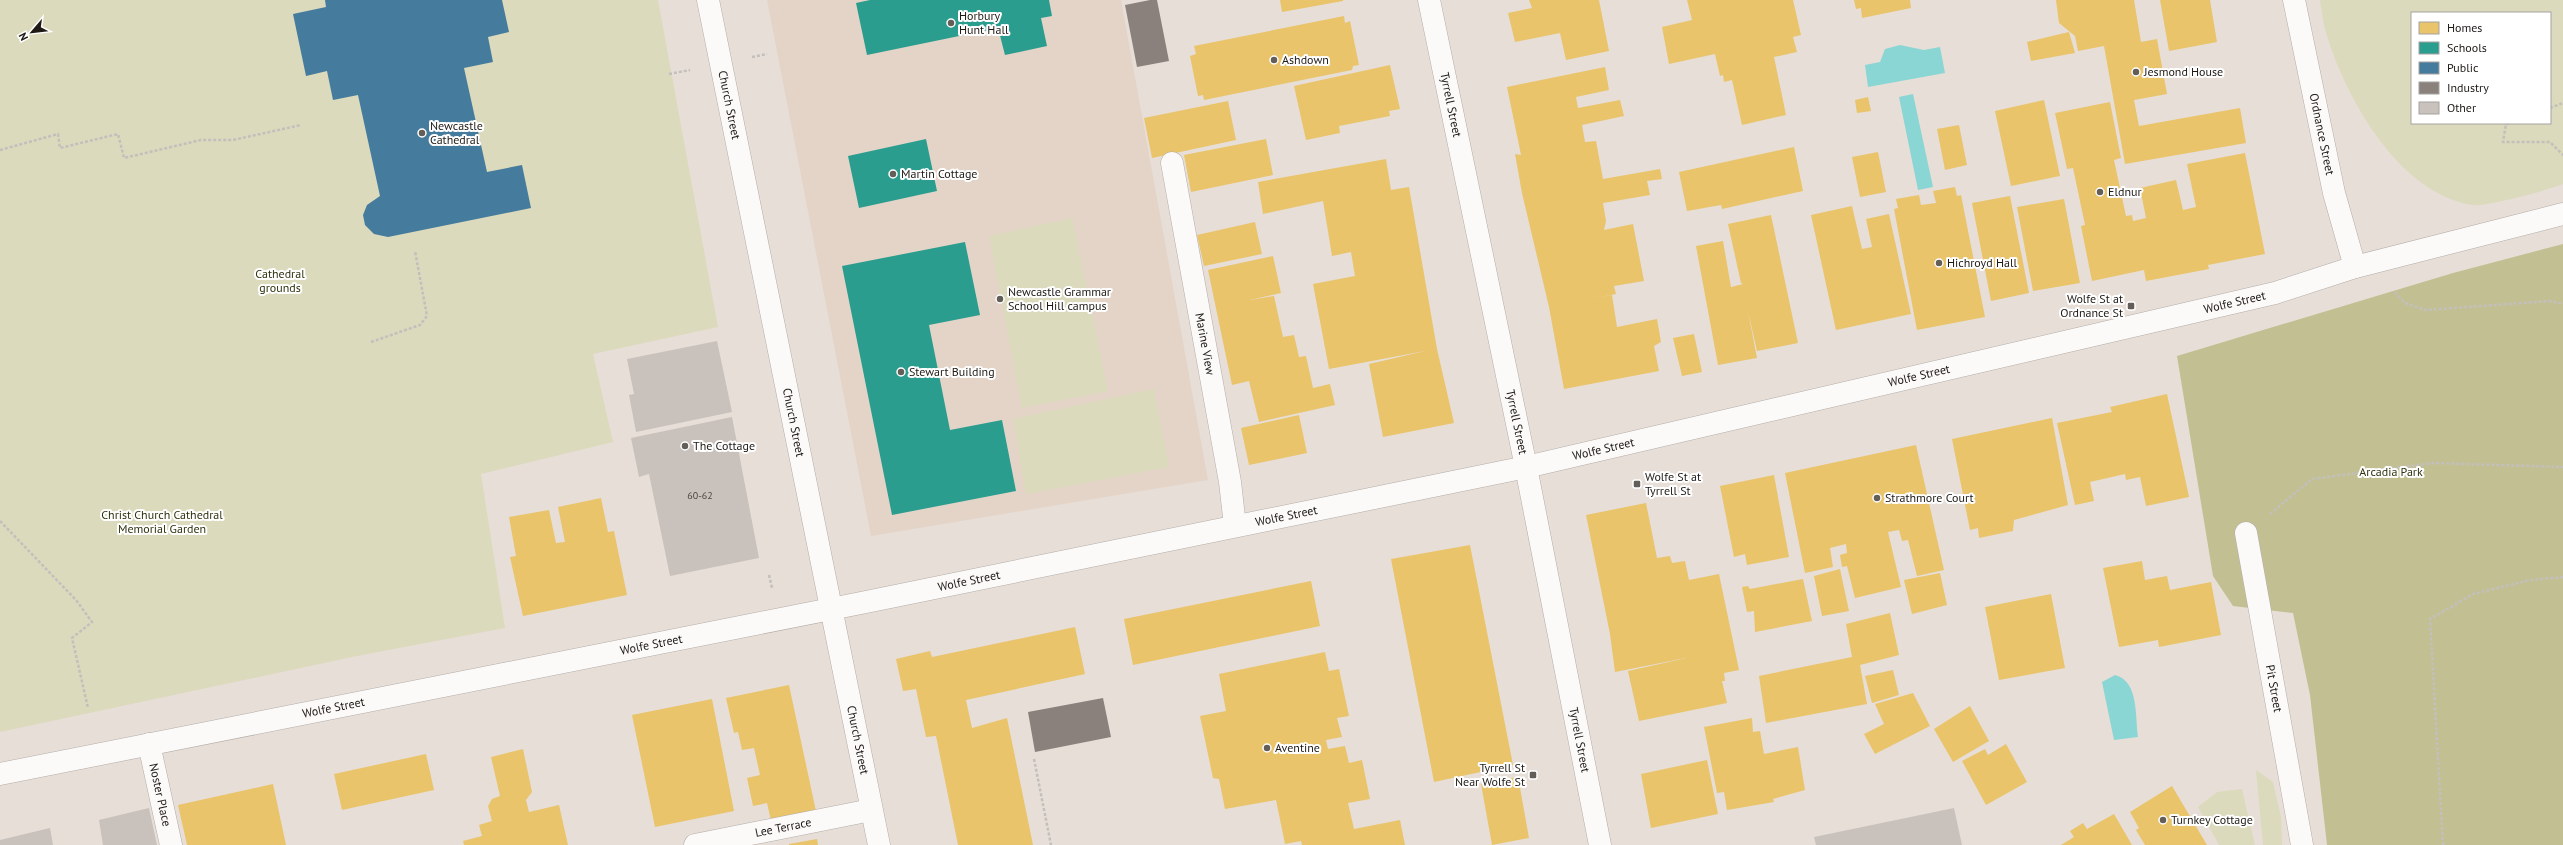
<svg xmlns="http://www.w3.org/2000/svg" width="2563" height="845" font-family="'PT Sans',sans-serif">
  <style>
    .built { fill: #e4d4c7 }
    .green { fill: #dbdabc; fill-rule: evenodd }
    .forest { fill: #c2c092 }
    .water { fill: #8ad6d4 }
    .homes { fill: #e9c46a }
    .schools { fill: #2a9d8f }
    .public { fill: #457b9d }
    .industry { fill: #8a817c }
    .building { fill: #c9c1bc }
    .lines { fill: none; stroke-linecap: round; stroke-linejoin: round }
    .minor-casing { stroke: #b3aca7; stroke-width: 23 }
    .path { stroke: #c2bfbc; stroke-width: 2.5; stroke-dasharray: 3 2; stroke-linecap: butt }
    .minor { stroke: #fbfaf9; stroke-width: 22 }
    .poi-dot { fill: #645e59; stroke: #fff; stroke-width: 1.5 }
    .labels { text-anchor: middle; stroke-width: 4; stroke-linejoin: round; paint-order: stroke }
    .number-label { font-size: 10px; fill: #49433f }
    .poi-label { font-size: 12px; fill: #1e1915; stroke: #fff; text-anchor: start }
    .street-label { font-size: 12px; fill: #1e1915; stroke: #fff }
    .park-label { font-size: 12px; fill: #30320f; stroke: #fff }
  </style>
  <rect width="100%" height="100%" fill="#e7ded7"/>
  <path class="built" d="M767 0H1121L1208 480 871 536Z"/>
  <path class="green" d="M0 0H658L718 327 593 354 613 442 481 474 505 628 357 656 0 732Z
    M2320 0H2563V184C2549 190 2485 207 2472 205 2399 193 2347 100 2327 36 2323 24 2322 12 2320 0ZM2412 13H2550V123H2412Z
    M1072 218 1108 391 1022 408 989 236Z
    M1154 389 1169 467 1026 494 1013 419Z
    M2256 770 2273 782 2281 817 2282 845H2263Z
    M2242 789 2255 845H2219L2198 807 2217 792Z"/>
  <path class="forest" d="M2563 244V845H2327L2310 695 2293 613 2233 606 2213 576 2177 356 2453 273Z"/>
  <path class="water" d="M1900 45 1924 50 1940 47 1945 73 1868 87 1865 65 1880 62 1885 49Z
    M1913 94 1933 187 1918 190 1899 97Z
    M2115 675C2139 681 2135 716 2138 737L2114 740 2102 682Z"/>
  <path class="homes" d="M1280 0H1343V1L1282 12Z
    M1529 0H1599L1609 51 1566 60 1560 33 1515 42 1508 13 1532 8Z
    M1687 0H1793L1801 35 1793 37 1797 52 1774 57 1786 115 1742 125 1732 80 1724 82 1723 75 1720 76 1715 54 1669 64 1662 27 1692 20Z
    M1854 0H1910L1911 8 1862 18 1861 8 1856 9Z
    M2056 0H2134L2141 42 2157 39 2167 94 2134 100 2139 126 2240 108 2246 143 2125 164 2104 46 2078 51 2075 36 2059 23Z
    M2160 0H2210L2217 42 2169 51Z
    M1344 16 1345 23 1350 21 1359 65 1353 66 1352 70 1204 100 1203 95 1198 96 1190 56 1196 54 1194 46Z
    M2069 32 2075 53 2031 61 2027 42Z
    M1390 65 1400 109 1389 111 1390 116 1339 126 1340 133 1306 140 1294 86Z
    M1605 67 1609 90 1576 97 1578 108 1620 100 1624 116 1582 125 1585 142 1596 141 1603 179 1660 169 1662 179 1647 181 1650 195 1603 203 1606 221 1604 230 1633 224 1644 281 1614 286 1616 294 1590 299 1612 295 1617 327 1657 319 1661 342 1654 346 1659 371 1564 389 1549 307 1522 193 1515 154 1521 155 1507 87Z
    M1868 97 1871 111 1857 113 1855 100Z
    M2044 100 2060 176 2011 186 1995 111Z
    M1228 101 1236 140 1152 158 1144 118Z
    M2110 102 2121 158 2114 160 2126 216 2132 215 2133 221 2146 218 2140 188 2176 180 2183 210 2196 207 2187 164 2245 153 2265 254 2208 265 2209 269 2146 281 2144 270 2092 281 2081 226 2085 225 2073 168 2067 169 2055 113Z
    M1959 125 1967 165 1945 170 1937 129Z
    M1266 139 1273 175 1191 192 1184 155Z
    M1794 147 1803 191 1722 209 1721 205 1687 211 1679 172Z
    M1878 152 1886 192 1860 197 1852 157Z
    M1386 159 1391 190 1409 187 1437 349 1454 423 1383 437 1369 364 1425 351 1329 369 1313 284 1355 276 1351 252 1332 256 1323 201 1263 214 1258 182Z
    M1955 187 1957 196 1961 195 1985 317 1917 330 1894 209 1898 208 1896 199 1919 195 1921 205 1936 203 1933 191Z
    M2010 196 2029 293 1991 301 1972 203Z
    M2064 199 2080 283 2033 291 2017 207Z
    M1852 206 1862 249 1872 247 1866 219 1889 214 1911 314 1836 330 1811 215Z
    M1771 215 1798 343 1757 351 1748 311 1757 358 1718 365 1696 246 1723 241 1731 287 1743 284 1741 283 1728 224Z
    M1255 222 1262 254 1204 266 1197 235Z
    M1273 256 1281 293 1250 300 1274 296 1283 337 1294 335 1299 357 1306 356 1313 388 1330 384 1335 405 1259 422 1249 381 1232 385 1208 270Z
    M1694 334 1702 372 1682 376 1673 338Z
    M2167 394 2189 497 2146 506 2140 477 2126 480 2125 474 2090 482 2094 501 2075 505 2057 423 2112 412 2110 407Z
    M1299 415 1307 453 1249 465 1241 428Z
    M2052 418 2068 505 2014 520 2013 531 1979 538 1978 528 1970 530 1952 439Z
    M1916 445 1944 570 1917 576 1908 540 1902 541 1899 530 1888 532 1901 587 1855 598 1847 566 1842 567 1840 555 1847 553 1846 544 1830 548 1833 567 1805 573 1785 473Z
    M1774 475 1789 557 1747 565 1745 554 1734 557 1720 486Z
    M601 498 608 532 614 531 627 595 523 616 510 557 516 556 509 517 549 510 556 543 565 542 558 507Z
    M1646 503 1657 558 1670 556 1672 563 1685 561 1689 580 1719 574 1739 670 1724 673 1725 681H1722L1727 703 1639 721 1628 671 1691 657 1615 672 1610 634 1586 515Z
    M1470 545 1513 765 1434 782 1391 559Z
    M2142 561 2145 580 2167 576 2170 590 2211 582 2221 635 2159 647 2158 640 2119 647 2103 568Z
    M1840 569 1849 611 1822 616 1814 576Z
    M1940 573 1947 605 1912 614 1904 580Z
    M1803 579 1812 621 1755 632 1754 611 1747 612 1742 587 1748 586 1750 589Z
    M1311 581 1320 626 1133 665 1124 619Z
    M2051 594 2065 668 1999 680 1985 607Z
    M1890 613 1899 655 1860 665 1867 704 1766 723 1759 676 1852 657 1846 624Z
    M1075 627 1085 674 966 700 972 728 1007 718 1033 845H958L936 736 926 737 916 689 903 691 896 659 930 651 932 657Z
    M1325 652 1329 671 1339 669 1349 716 1337 718 1342 737 1326 740 1328 749 1345 746 1349 763 1362 760 1370 799 1348 803 1354 829 1400 820 1405 845H1302L1301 841 1285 844 1276 800 1225 809 1219 779 1213 778 1200 716 1226 711 1219 674Z
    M1893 670 1899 695 1872 703 1865 676Z
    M789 685 817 816 772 825 767 803 753 806 747 778 760 775 754 748 742 750 738 732 734 733 726 698Z
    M1913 693 1930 726 1875 754 1864 734 1884 724 1875 704Z
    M712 699 734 811 655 827 632 715Z
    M1970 706 1989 741 1953 762 1934 729Z
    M1752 718 1753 732 1760 731 1764 754 1798 747 1805 790 1773 799 1774 802 1727 810 1724 792 1717 793 1704 727Z
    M2006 744 2027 782 1986 805 1962 761 1985 749 1988 755Z
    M523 749 532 792 526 800 529 812 559 805 568 845H464L463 841 482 836 479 825 492 821 488 806 492 799 500 796 491 757Z
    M426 754 434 790 342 810 334 774Z
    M1707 760 1718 814 1651 828 1641 774Z
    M1518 777 1529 838 1492 845 1481 784Z
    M273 784 286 845H187L178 805Z
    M2172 786 2207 845H2145L2136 830 2139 828 2130 812Z
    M2114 814 2132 845H2061L2074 837 2070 831 2083 823 2087 829Z
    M817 839 818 845H789V844Z"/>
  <path class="schools" d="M870 0H1049L1052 16 1041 18 1047 46 1005 55 998 28 867 55 856 3Z
    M926 139 937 191 859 208 848 156Z
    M965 242 980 315 929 325 950 430 1002 420 1016 491 892 515 842 266Z"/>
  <path class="public" d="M325 0H502L509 32 488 37 493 62 464 68 487 172 522 165 531 208 388 237 374 234 365 225 363 215 367 205 380 196 358 95 333 100 327 71 306 76 293 14 326 7Z"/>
  <path class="industry" d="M1150 0H1157L1169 61 1137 67 1125 5Z
    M1103 698 1111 737 1035 752 1028 712Z"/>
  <path class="building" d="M717 341 732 412 636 432 629 395 634 394 627 359Z
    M732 417 759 558 670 576 649 474 639 477 631 438Z
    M149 808 157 845H103L99 820Z
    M1954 808 1962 845H1816L1814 837Z
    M50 828 53 845H0V840Z"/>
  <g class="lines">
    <defs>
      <g id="minor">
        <path id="s1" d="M708 0 879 845"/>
        <path id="s2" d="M1429 0 1526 467 1600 845"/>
        <path id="s3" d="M2294 0 2334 193 2355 267"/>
        <path id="s4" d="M1172 163 1230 482 1235 526"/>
        <path id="s5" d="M2246 533 2302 845"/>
        <path id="s6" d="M149 744 171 845"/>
        <path id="s7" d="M0 774 866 602 1526 467 2275 293 2355 267 2563 214"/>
        <path id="s8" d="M695 845 871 810"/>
      </g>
    </defs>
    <use href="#minor" class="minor-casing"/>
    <path class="path" d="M752 57 767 54
      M669 74 690 70
      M2550 108 2563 103
      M2509 123 2506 124 2503 142H2550L2563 155
      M0 150 58 134 60 148 118 134 124 158 201 140H233L301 125
      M2395 292 2405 303 2425 310 2550 301 2563 304
      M371 342 420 325 427 316 415 251
      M2270 514 2312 479 2434 463 2563 467
      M0 521 76 600 92 622 72 638 88 708
      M769 575 772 588
      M1034 759 1051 845
      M2443 845 2430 619 2473 594 2530 580 2563 577"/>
    <use href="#minor" class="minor"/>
  </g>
  <g class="poi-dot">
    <circle cx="951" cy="23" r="4"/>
    <circle cx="1274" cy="60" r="4"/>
    <circle cx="2136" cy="72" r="4"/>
    <circle cx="422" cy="133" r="4"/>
    <circle cx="893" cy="174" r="4"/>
    <circle cx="2100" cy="192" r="4"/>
    <circle cx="1939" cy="263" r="4"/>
    <circle cx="1000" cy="299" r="4"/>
    <rect x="2127" y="302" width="8" height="8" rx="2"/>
    <circle cx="901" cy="372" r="4"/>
    <circle cx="685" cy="446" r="4"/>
    <rect x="1633" y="480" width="8" height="8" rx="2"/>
    <circle cx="1877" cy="498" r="4"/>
    <circle cx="1267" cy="748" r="4"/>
    <rect x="1529" y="771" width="8" height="8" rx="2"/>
    <circle cx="2163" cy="820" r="4"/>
  </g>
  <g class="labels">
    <g class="number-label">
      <text x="700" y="499">60-62</text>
    </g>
    <g class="poi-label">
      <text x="959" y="20">Horbury<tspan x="959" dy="14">Hunt Hall</tspan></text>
      <text x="1282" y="64">Ashdown</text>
      <text x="2144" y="76">Jesmond House</text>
      <text x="430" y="130">Newcastle<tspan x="430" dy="14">Cathedral</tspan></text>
      <text x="901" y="178">Martin Cottage</text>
      <text x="2108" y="196">Eldnur</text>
      <text x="1947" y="267">Hichroyd Hall</text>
      <text x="1008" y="296">Newcastle Grammar<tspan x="1008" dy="14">School Hill campus</tspan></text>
      <text x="2123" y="303" text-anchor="end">Wolfe St at<tspan x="2123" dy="14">Ordnance St</tspan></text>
      <text x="909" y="376">Stewart Building</text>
      <text x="693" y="450">The Cottage</text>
      <text x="1645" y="481">Wolfe St at<tspan x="1645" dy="14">Tyrrell St</tspan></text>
      <text x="1885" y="502">Strathmore Court</text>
      <text x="1275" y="752">Aventine</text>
      <text x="1525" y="772" text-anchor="end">Tyrrell St<tspan x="1525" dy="14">Near Wolfe St</tspan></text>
      <text x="2171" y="824">Turnkey Cottage</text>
    </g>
    <g class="street-label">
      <text dy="4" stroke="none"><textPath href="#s1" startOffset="107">Church Street</textPath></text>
      <text dy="4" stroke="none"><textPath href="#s2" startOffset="107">Tyrrell Street</textPath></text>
      <text dy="4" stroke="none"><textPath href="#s3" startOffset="137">Ordnance Street</textPath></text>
      <text dy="4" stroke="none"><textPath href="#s7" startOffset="2284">Wolfe Street</textPath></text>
      <text dy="4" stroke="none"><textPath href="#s4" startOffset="184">Marine View</textPath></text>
      <text dy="4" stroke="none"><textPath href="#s7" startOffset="1960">Wolfe Street</textPath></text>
      <text dy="4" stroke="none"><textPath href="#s2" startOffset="431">Tyrrell Street</textPath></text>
      <text dy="4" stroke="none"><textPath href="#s1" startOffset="431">Church Street</textPath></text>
      <text dy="4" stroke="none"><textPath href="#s7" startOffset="1636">Wolfe Street</textPath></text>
      <text dy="4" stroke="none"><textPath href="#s7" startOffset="1312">Wolfe Street</textPath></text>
      <text dy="4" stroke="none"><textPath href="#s7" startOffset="988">Wolfe Street</textPath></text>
      <text dy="4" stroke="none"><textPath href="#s7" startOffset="664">Wolfe Street</textPath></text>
      <text dy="4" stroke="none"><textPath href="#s5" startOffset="158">Pit Street</textPath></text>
      <text dy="4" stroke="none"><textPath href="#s7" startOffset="340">Wolfe Street</textPath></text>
      <text dy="4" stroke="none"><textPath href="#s1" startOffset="755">Church Street</textPath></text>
      <text dy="4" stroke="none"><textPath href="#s2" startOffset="755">Tyrrell Street</textPath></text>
      <text dy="4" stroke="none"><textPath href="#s6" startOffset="52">Noster Place</textPath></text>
      <text dy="4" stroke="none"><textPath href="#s8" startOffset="90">Lee Terrace</textPath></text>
    </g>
    <g class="park-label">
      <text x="280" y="278">Cathedral<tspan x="280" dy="14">grounds</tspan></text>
      <text x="2391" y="476">Arcadia Park</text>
      <text x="162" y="519">Christ Church Cathedral<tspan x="162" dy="14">Memorial Garden</tspan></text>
    </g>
  </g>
  <rect x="2411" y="12" width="140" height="112" fill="#ffffff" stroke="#a5a3a1"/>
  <rect x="2419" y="22" width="20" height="12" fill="#e9c46a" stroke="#a5a3a1"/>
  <text x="2447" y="32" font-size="12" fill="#1e1915">Homes</text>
  <rect x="2419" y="42" width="20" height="12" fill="#2a9d8f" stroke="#a5a3a1"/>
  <text x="2447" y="52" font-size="12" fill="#1e1915">Schools</text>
  <rect x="2419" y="62" width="20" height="12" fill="#457b9d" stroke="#a5a3a1"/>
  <text x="2447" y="72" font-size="12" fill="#1e1915">Public</text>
  <rect x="2419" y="82" width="20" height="12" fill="#8a817c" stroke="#a5a3a1"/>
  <text x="2447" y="92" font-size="12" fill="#1e1915">Industry</text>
  <rect x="2419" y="102" width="20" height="12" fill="#c9c1bc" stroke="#a5a3a1"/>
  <text x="2447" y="112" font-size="12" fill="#1e1915">Other</text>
  <g transform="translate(32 32) rotate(242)" stroke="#ffffff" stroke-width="3" paint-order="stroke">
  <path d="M0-3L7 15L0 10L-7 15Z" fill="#1e1915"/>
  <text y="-6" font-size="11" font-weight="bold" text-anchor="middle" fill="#1e1915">N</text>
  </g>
</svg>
